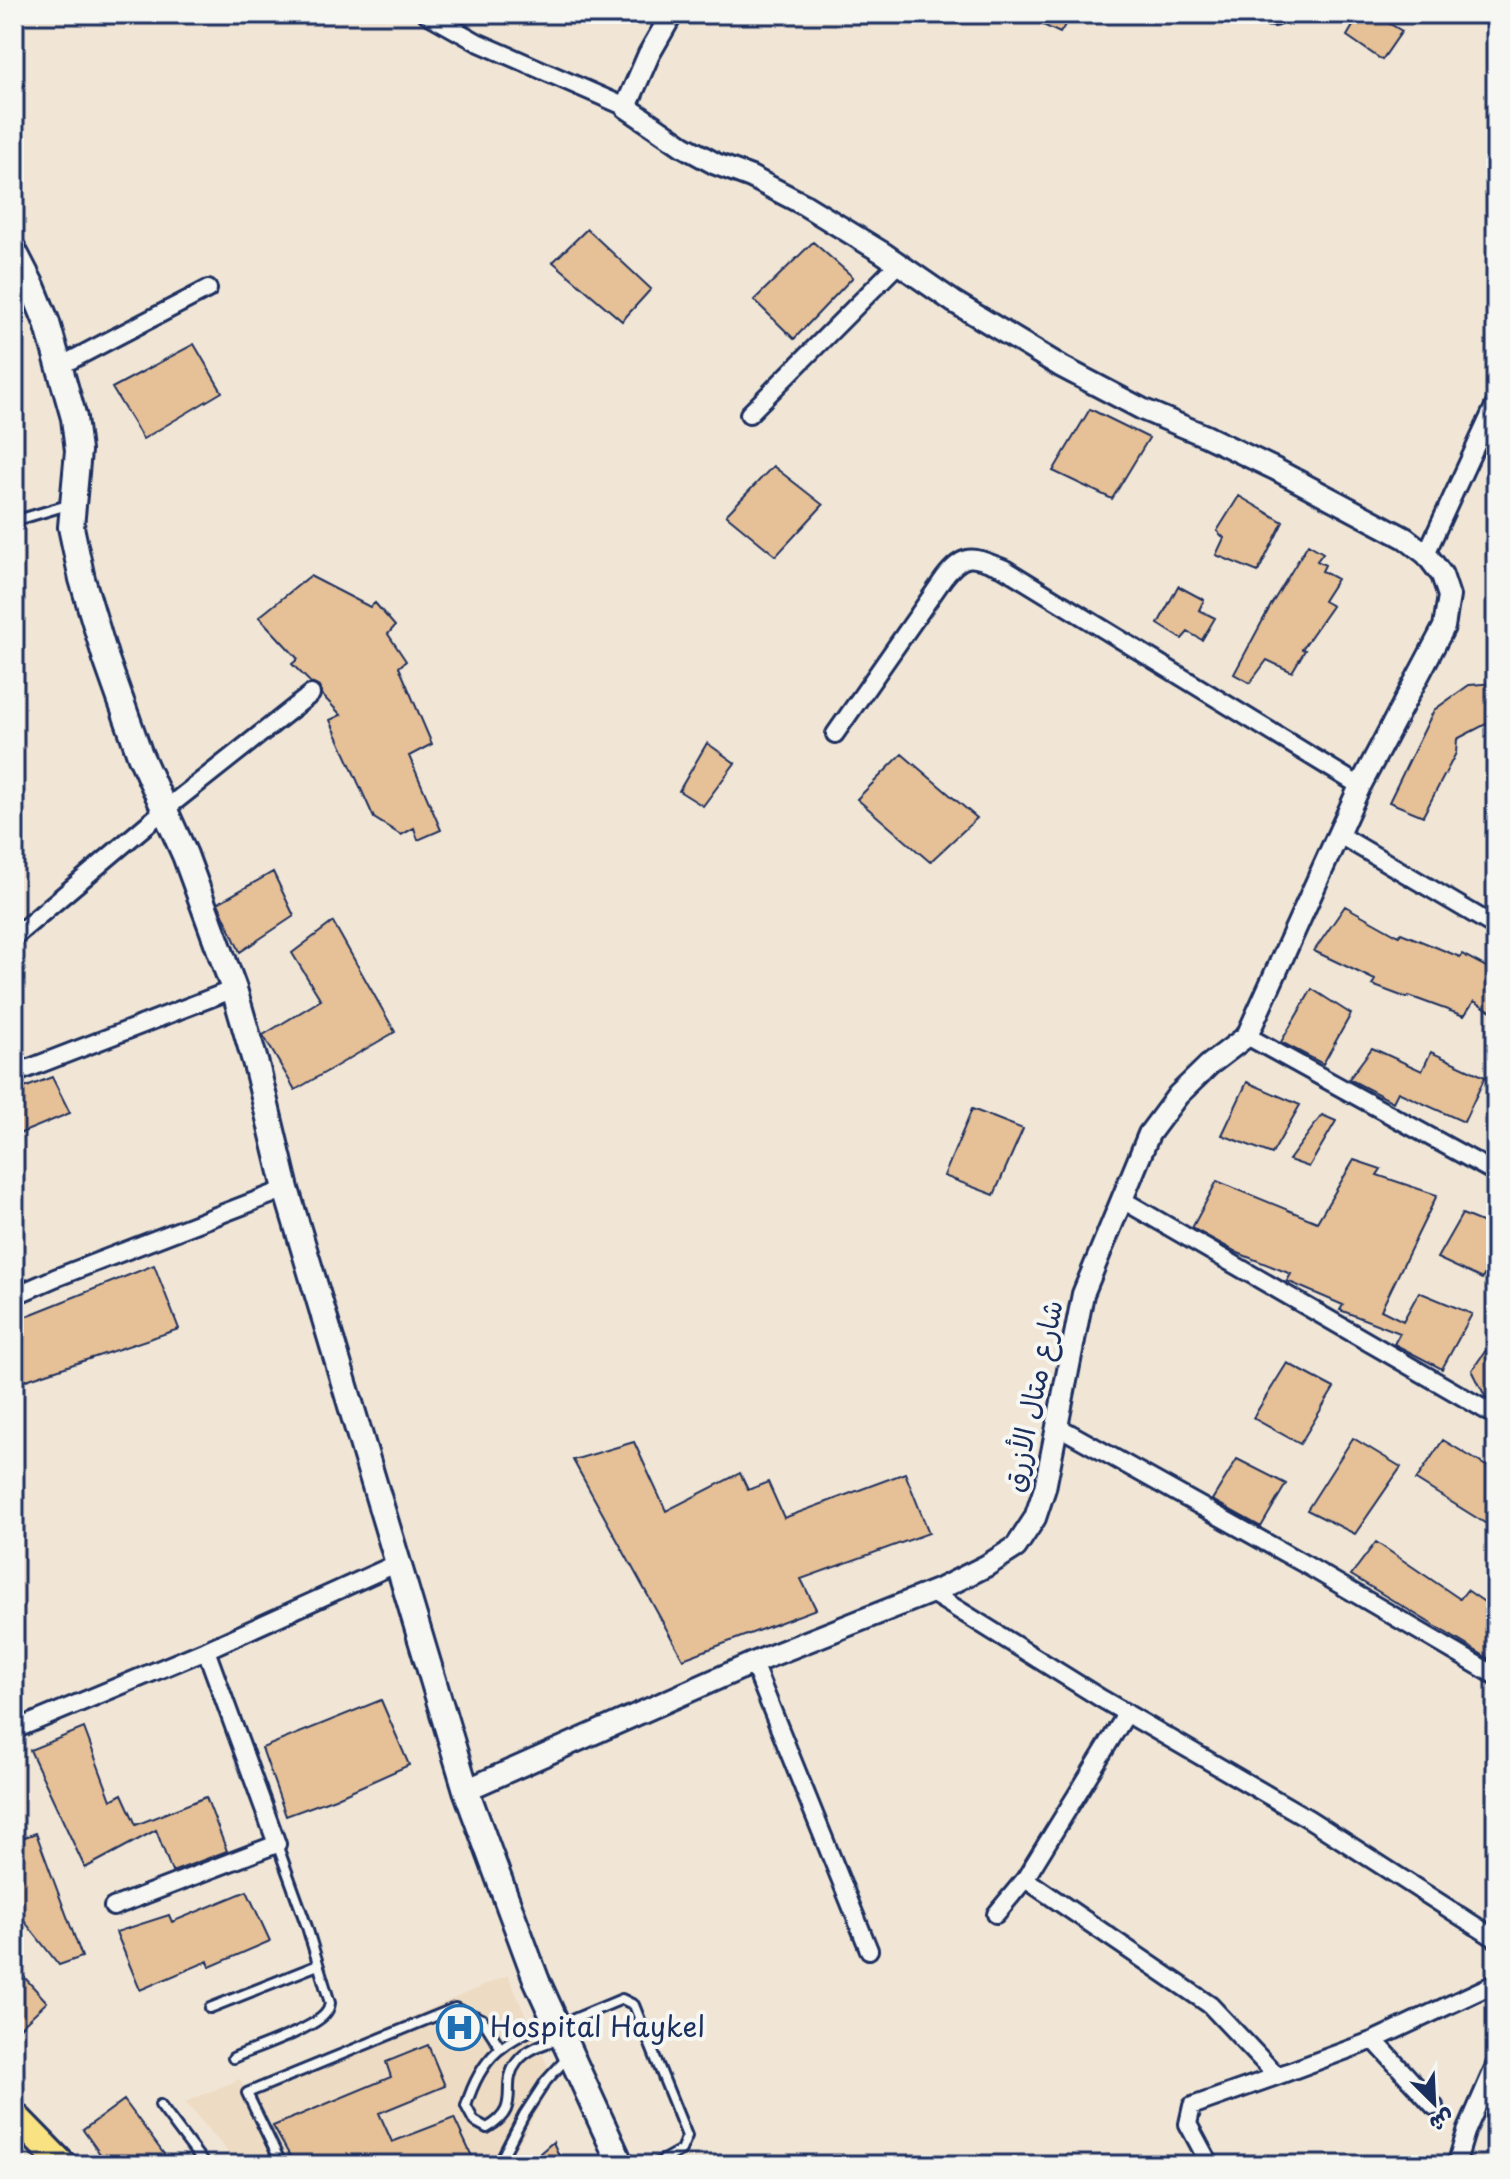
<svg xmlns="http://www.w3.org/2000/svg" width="1510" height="2179" font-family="'Playpen Sans','Playpen Sans Arabic',sans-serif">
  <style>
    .built { fill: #eedbc3 }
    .building { fill: #e6c096; stroke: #1b2f5e; stroke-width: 2 }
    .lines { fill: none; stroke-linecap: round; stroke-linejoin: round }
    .service-casing { stroke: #1b2f5e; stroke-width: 14 }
    .minor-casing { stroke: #1b2f5e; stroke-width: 22 }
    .tertiary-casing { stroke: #1b2f5e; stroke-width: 26 }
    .secondary-casing { stroke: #1b2f5e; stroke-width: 30 }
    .primary-casing { stroke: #1b2f5e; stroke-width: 32 }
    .service { stroke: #f6f6f2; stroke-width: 8 }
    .minor { stroke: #f6f6f2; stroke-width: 16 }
    .tertiary { stroke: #f6f6f2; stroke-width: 20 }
    .secondary { stroke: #f6f6f2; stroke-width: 24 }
    .primary { stroke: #f8e281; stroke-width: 26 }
    .labels { text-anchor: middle; stroke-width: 8; stroke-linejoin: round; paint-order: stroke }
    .street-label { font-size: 28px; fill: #1b2f5e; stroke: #f6f6f2 }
    .poi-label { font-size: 28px; fill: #1b2f5e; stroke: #f6f6f2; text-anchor: start }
  </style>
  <rect width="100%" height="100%" fill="#f1e6d6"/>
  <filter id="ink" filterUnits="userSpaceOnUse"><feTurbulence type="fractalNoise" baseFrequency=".0125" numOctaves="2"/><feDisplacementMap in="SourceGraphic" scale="16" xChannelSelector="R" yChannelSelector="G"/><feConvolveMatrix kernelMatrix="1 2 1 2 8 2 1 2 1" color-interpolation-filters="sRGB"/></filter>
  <g filter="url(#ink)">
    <path class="built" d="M508 1975 554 2080 507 2165H239L185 2102 240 2079 245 2089Z"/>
    <path class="building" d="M1020 14H1072L1060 33Z
      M1360 14H1373L1402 31 1382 60 1347 36Z
      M587 229 651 289 622 321 553 262Z
      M813 242 853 277 794 339 754 300Z
      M194 344 222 392 143 439 112 388Z
      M1090 409 1149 438 1112 499 1053 471Z
      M773 466 823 505 776 556 726 515Z
      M1239 496 1283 522 1258 572 1216 555 1224 538 1217 531Z
      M1308 544 1323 553 1317 561 1325 565 1322 571 1337 579 1323 601 1332 606 1302 649 1305 650 1292 672 1267 660 1250 683 1234 674 1271 605Z
      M310 576 370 607 375 603 395 626 388 634 406 661 399 667 432 744 409 756 441 830 418 840 414 828 401 835 374 818 330 720 341 715 322 695 319 687 311 683 292 664 298 659 259 617Z
      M1178 586 1204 600 1199 610 1215 618 1202 640 1188 632 1182 639 1158 624Z
      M1496 683V719L1457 739 1456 753 1423 816 1389 802 1434 710 1469 685Z
      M707 743 735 763 703 806 679 791Z
      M902 754 977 818 930 862 857 799Z
      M273 872 294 916 240 952 218 903Z
      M1345 906 1399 936 1401 933 1460 957 1462 954 1496 972V1014L1474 1001 1464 1016 1409 996 1407 998 1372 985 1375 980 1314 951Z
      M333 922 395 1032 295 1090 263 1035 321 1000 292 953Z
      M1312 989 1351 1014 1323 1064 1281 1042Z
      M1372 1048 1422 1071 1431 1052 1485 1077 1464 1122 1398 1092 1393 1102 1349 1079Z
      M52 1077 70 1113 14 1136V1092Z
      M1247 1082 1300 1105 1272 1154 1222 1135Z
      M972 1109 1023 1129 994 1195 944 1176Z
      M1322 1115 1336 1121 1309 1167 1289 1160Z
      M1354 1160 1381 1169 1377 1175 1437 1195 1381 1310 1403 1321 1419 1292 1472 1314 1442 1369 1394 1344 1400 1333 1340 1310 1343 1305 1287 1281 1291 1274 1238 1253 1192 1228 1217 1181 1317 1222Z
      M1462 1214 1496 1228V1255L1482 1279 1437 1258Z
      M154 1265 179 1329 14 1384V1321Z
      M1496 1336V1403L1486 1398 1472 1370Z
      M1287 1363 1334 1388 1300 1444 1253 1418Z
      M1353 1438 1401 1467 1355 1534 1307 1510Z
      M1443 1440 1496 1472V1530L1416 1480Z
      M634 1442 666 1511 740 1473 748 1490 768 1482 784 1518 905 1473 929 1533 801 1579 816 1609 683 1659 573 1460Z
      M1237 1459 1286 1484 1261 1527 1212 1500Z
      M1376 1542 1460 1599 1467 1590 1496 1610V1663L1351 1575Z
      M381 1700 409 1765 335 1798 286 1816 262 1748Z
      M84 1728 111 1800 122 1794 136 1825 206 1797 227 1851 172 1872 156 1830 85 1868 30 1750Z
      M36 1833 82 1957 59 1965 14 1908V1841Z
      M247 1891 270 1941 210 1967 208 1961 140 1990 116 1932 169 1915 172 1922Z
      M14 1966 47 2002 14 2033Z
      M428 2045 445 2086 379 2113 392 2142 454 2118 476 2165H295L273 2126 391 2077 386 2062Z
      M124 2100 172 2165H108L83 2130Z
      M553 2142 563 2165H526Z"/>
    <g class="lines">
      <defs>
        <path id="service" d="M14 521 71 504
          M210 2008 318 1965
          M554 2020C505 2041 482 2053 466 2106L474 2121 487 2128C524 2107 498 2086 517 2062 527 2048 547 2043 562 2038
          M562 2024 622 1999 634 2005 687 2136 681 2150 654 2165
          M233 2058C253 2049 313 2029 325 2014 329 2010 329 2008 330 2003L307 1927 277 1844
          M160 2105 205 2165
          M282 2165 247 2093 455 2008 482 2019 500 2047
          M498 2165 524 2115 546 2081 567 2058"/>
        <path id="minor" d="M427 14 477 42 626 107
          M1246 14 1275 17
          M60 366 208 289
          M749 414 898 264
          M1426 554 1496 402
          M835 734 944 578C966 550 974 557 1005 569L1360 786
          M1338 834 1496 927
          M14 937 163 811 311 694
          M1247 1036 1496 1173
          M14 1074 234 989
          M1121 1199 1496 1416
          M14 1296 55 1278 286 1189
          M1057 1426 1308 1566 1496 1676
          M930 1592 1102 1699 1309 1819 1496 1939
          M753 1663 869 1950
          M1127 1713 1025 1879 1210 2005 1277 2076 1374 2040 1496 1983
          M14 1730 206 1650 400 1562
          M113 1907 277 1844 206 1650
          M996 1914 1025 1879
          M1374 2040 1434 2106
          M1210 2165 1188 2124 1192 2106 1277 2076
          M1456 2165 1466 2132 1496 2063"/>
        <path id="tertiary" d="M466 1790 753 1663 940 1589 986 1566 1016 1547 1035 1518 1045 1488 1083 1294 1149 1134 1178 1095 1209 1065 1247 1036 1360 786 1444 627 1449 596 1442 575 1426 554 1405 538 1275 469 1206 436 1144 410 1062 367 954 302 883 253 803 204 751 177 716 164 683 146 626 107 649 54 672 14"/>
        <path id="secondary" d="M14 251 32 286 47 323 74 418 78 451 71 527 82 579 106 659 140 755 185 855 234 989 257 1068 286 1189 466 1790 536 1979 621 2165"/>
        <path id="primary" d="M14 2115 63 2165"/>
      </defs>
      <use href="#service" class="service-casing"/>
      <use href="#minor" class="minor-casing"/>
      <use href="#tertiary" class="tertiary-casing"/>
      <use href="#secondary" class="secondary-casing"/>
      <use href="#primary" class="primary-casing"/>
      <use href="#service" class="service"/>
      <use href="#minor" class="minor"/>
      <use href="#tertiary" class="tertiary"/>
      <use href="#secondary" class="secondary"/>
      <use href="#primary" class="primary"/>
    </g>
  </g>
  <defs>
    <symbol id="hospital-ring" viewBox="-11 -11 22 22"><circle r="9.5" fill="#f6f6f2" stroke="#1f6fb2" stroke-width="1.5"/><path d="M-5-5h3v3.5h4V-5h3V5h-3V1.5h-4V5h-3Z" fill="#1f6fb2"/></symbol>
  </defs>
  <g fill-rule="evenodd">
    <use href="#hospital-ring" x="434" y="2002" width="51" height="51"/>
  </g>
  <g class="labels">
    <g class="street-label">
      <text transform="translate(1033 1396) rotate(-78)" y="10">شارع متال الأزرق</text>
    </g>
    <g class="poi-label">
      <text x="490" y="2037">Hospital Haykel</text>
    </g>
  </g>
  <rect width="1510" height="2179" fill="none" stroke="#f6f6f2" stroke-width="48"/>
  <rect x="24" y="24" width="1462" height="2131" fill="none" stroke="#1b2f5e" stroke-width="3" filter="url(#ink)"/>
  <g transform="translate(1434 2103) rotate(156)" stroke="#f6f6f2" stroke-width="6" paint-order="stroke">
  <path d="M0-6L14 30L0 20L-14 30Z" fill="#1b2f5e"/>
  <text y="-12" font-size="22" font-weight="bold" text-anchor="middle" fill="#1b2f5e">ش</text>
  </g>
</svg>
